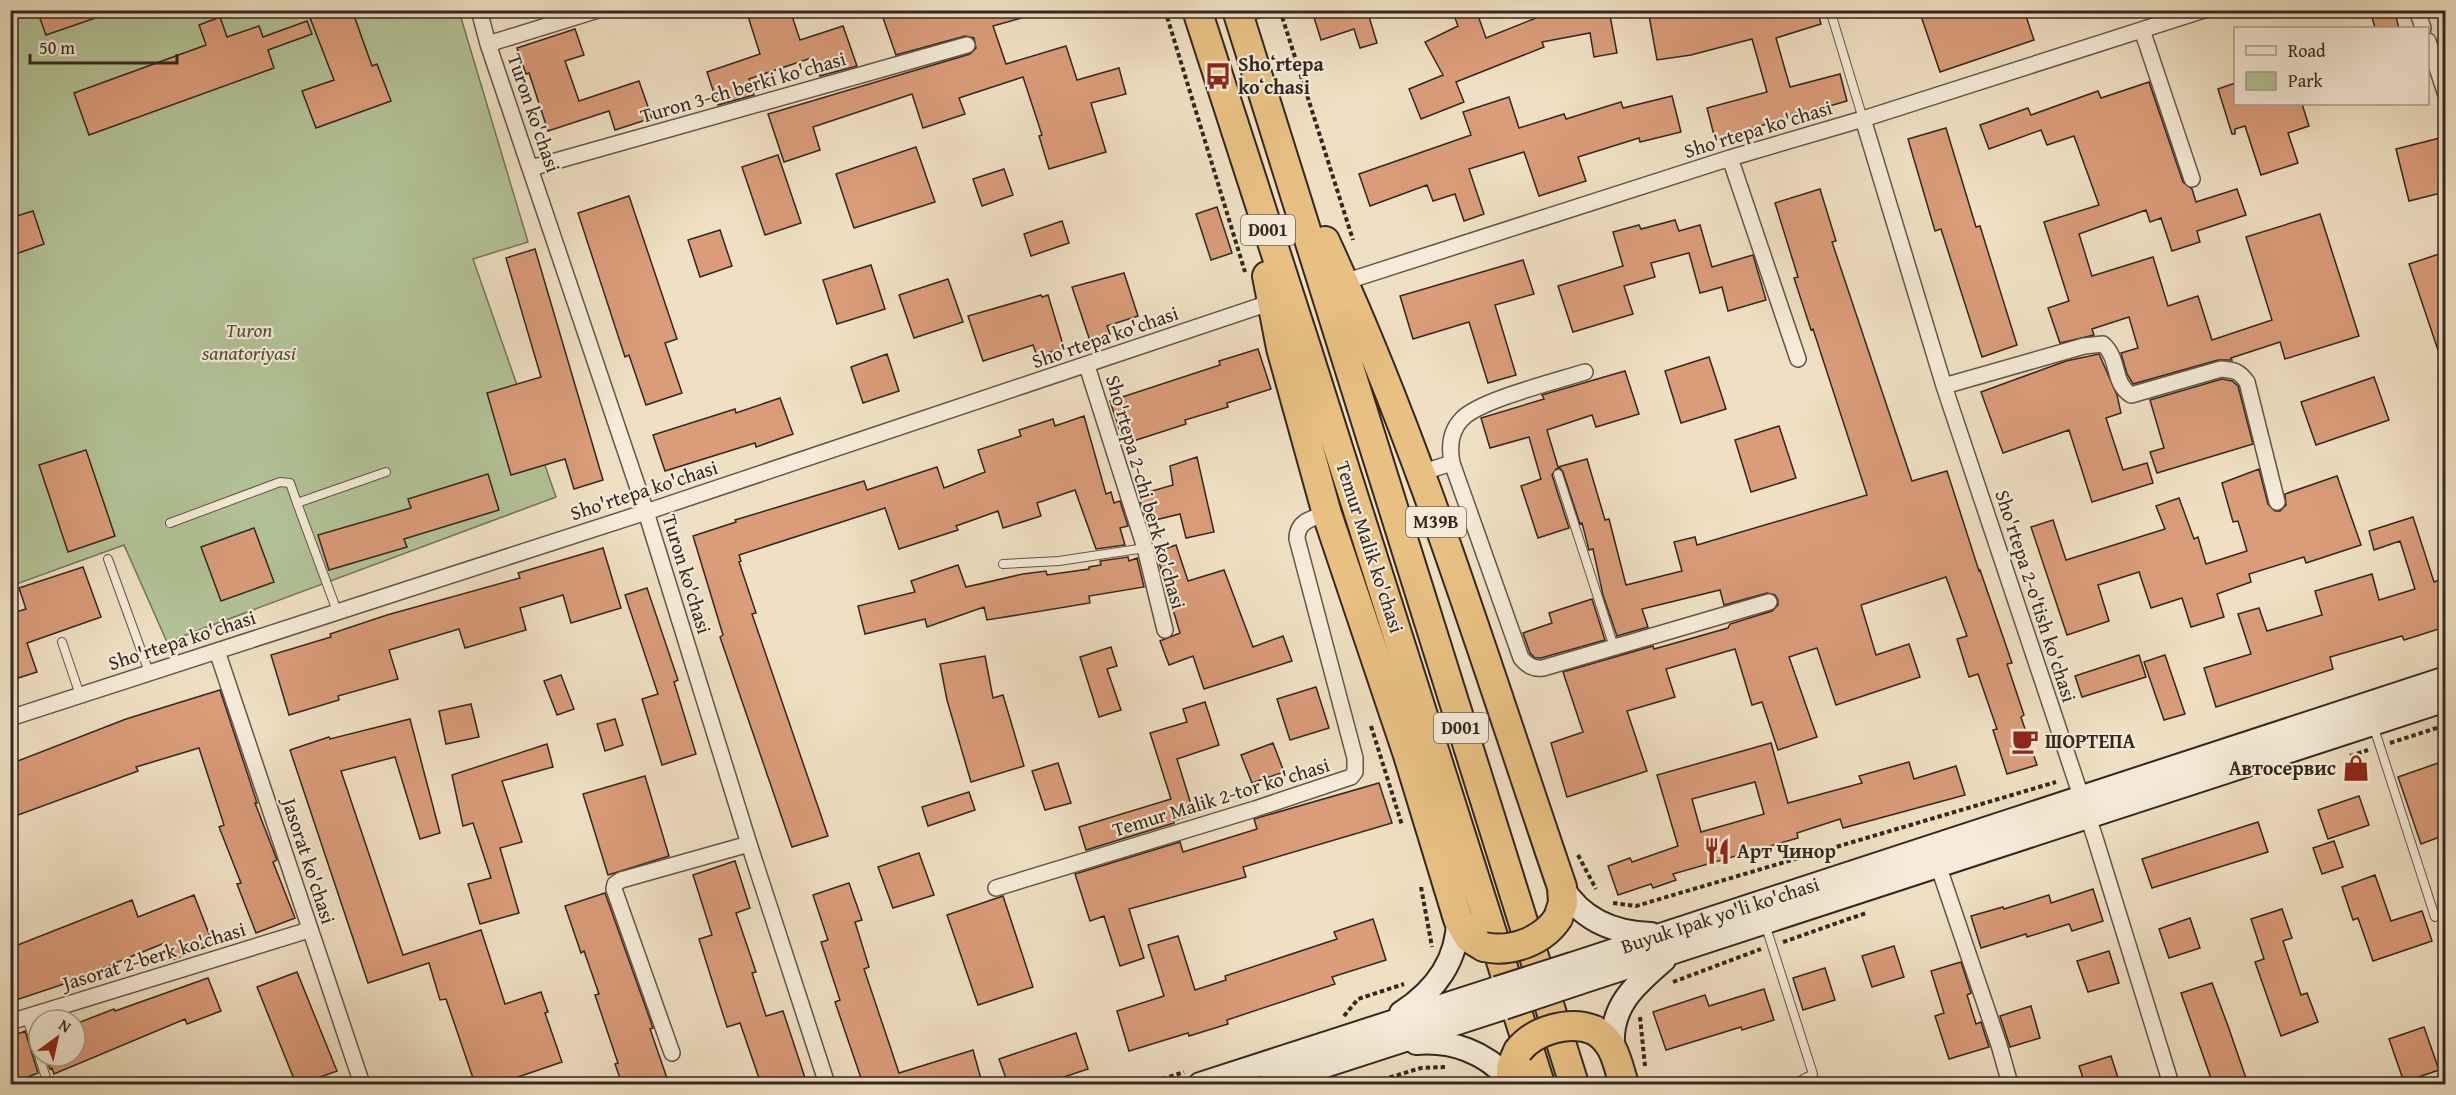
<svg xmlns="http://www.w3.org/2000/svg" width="2456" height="1095" font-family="'Gentium Book Plus',serif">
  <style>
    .green { fill: #b3c398; stroke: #73755c; stroke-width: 1.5 }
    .building { fill: #da9c79; stroke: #332720; stroke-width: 1.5; fill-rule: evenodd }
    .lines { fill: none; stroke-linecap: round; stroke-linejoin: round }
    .lane-casing { stroke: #625549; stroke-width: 10 }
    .street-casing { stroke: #625549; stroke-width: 18 }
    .secondary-casing { stroke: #332720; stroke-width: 26 }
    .highway-casing { stroke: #332720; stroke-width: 32 }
    .path { stroke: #332720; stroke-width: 4; stroke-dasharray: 4.5 3; stroke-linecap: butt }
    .lane { stroke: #f5ebd8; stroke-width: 8 }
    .street { stroke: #f5ebd8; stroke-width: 15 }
    .secondary { stroke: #f5ebd8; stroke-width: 22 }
    .highway { stroke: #e8c082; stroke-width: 28 }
    .secondary-bridge-casing { stroke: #332720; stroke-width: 26; stroke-linecap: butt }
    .highway-bridge-casing { stroke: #332720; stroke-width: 32; stroke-linecap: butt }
    .secondary-bridge { stroke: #f5ebd8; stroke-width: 22 }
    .highway-bridge { stroke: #e8c082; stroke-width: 28 }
    .labels { text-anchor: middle; stroke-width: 4.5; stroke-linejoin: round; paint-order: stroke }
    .shield { fill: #f5ebd8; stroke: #6d6257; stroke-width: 1.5 }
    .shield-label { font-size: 18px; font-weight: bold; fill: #332720 }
    .poi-label { font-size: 20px; font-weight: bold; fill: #332720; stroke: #f5ebd8; text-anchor: start }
    .street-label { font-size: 20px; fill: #332720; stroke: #f5ebd8 }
    .park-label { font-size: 20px; font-style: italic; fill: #534e3e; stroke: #f5ebd8 }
  </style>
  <rect width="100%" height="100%" fill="#efe0c3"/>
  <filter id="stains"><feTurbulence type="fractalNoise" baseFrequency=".00333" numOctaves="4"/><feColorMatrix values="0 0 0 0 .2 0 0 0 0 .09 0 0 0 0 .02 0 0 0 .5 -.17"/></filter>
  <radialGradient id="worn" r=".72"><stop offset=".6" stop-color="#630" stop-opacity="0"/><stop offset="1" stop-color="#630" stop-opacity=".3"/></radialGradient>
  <path class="green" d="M11 11H459L528 242 473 259 556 497 167 642 124 545 11 586Z"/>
  <path class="building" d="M37 10H110V13L46 35Z
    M307 10H352L372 66 377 64 391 101 316 128 302 91 334 80Z
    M746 10H790L800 40 843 26 857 66 820 76 814 57 749 79 754 95 718 105 707 72 760 54Z
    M897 10H1031L1032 15 993 26 1006 64 1066 46 1077 80 1119 68 1126 94 1091 103 1106 152 1049 169 1039 136 1042 135 1023 77 959 98 965 114 923 128 912 94 813 127 820 150 784 162 768 114 970 54 976 48 974 38 965 36 896 55 882 15Z
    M1325 10H1367L1377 43 1360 48 1354 29 1321 40 1313 14Z
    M1452 10H1476L1486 38 1556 10H1609L1617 53 1594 57 1590 33 1542 42 1544 47 1456 82 1464 102 1421 119 1409 89 1443 75 1425 42 1458 26Z
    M1648 10H1817L1821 24 1776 38 1790 87 1840 74 1847 101 1715 139 1707 108 1767 92 1752 39 1691 55 1657 60Z
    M1919 10H2024L2034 40 1940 72Z
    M2370 10H2394L2399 28H2375Z
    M220 17 227 37 259 26 263 37 307 21 312 34 268 50 274 68 89 135 74 93 206 45 199 25Z
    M575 29 584 55 565 61 579 101 639 81 652 118 615 130 609 111 548 131 529 73 526 74 517 48Z
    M2149 82 2183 182 2192 189 2196 202 2237 189 2246 215 2197 231 2200 242 2172 251 2161 218 2150 222 2146 210 2079 234 2092 276 2153 257 2168 306 2198 296 2212 340 2272 320 2246 237 2320 214 2359 336 2285 359 2280 342 2231 358 2232 360H2218L2133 384 2127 374 2121 353 2138 348 2129 317 2092 329 2094 335 2060 343 2048 308 2069 301 2044 222 2099 205 2074 136 2047 145 2041 130 1989 149 1980 125 2028 108 2031 115 2098 91 2101 98Z
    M2235 83V104H2302L2309 126 2288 133 2298 163 2261 175 2245 126 2235 129V134H2232L2218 89Z
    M1672 96 1681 132 1640 142 1639 138 1578 157 1586 181 1539 196 1524 152 1469 169 1484 214 1464 221 1455 194 1433 201 1427 185 1370 206 1359 174 1471 135 1463 112 1509 97 1519 128 1564 114 1566 119 1621 102 1623 108Z
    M1946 128 1976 227 1980 226 2017 345 1982 357 1941 229 1935 231 1908 139Z
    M2440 138 2445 159V192L2409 201 2396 149Z
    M916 147 935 202 854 228 836 174Z
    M778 155 801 223 765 235 742 167Z
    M1004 169 1013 195 982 206 973 179Z
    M1820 189 1836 241 1832 242 1912 481 1947 471 1979 571 1980 570 2012 663 2007 664 2024 715 2021 717 2037 765 2007 774 1993 730 1997 729 1978 674 1969 677 1957 639 1967 636 1946 577 1861 605 1876 655 1909 644 1920 677 1836 705 1817 648 1789 657 1817 737 1778 750 1762 702 1752 705 1735 649 1666 669 1675 697 1627 711 1647 771 1567 797 1551 743 1583 732 1563 672 1653 646 1654 649 1728 628 1730 624 1772 611 1778 605V600L1775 595 1767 593 1724 605 1720 590 1642 609 1648 627 1617 636 1603 595 1593 549 1589 550 1582 523 1580 524 1563 472 1560 468 1556 469 1552 475 1569 528 1538 538 1521 486 1541 479 1529 437 1490 448 1481 418 1544 399 1542 395 1625 371 1639 414 1596 427 1592 415 1547 430 1558 467 1587 459 1605 520 1609 519 1626 585 1682 571 1674 542 1695 537 1697 545 1867 495 1813 329 1811 330 1794 278 1798 277 1775 203Z
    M629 196 677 339 665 343 682 393 646 405 629 355 625 357 578 213Z
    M1217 207 1232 253 1211 260 1196 214Z
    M33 211 44 244 10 256V218Z
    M1675 220 1679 231 1700 225 1712 267 1753 255 1766 300 1728 311 1722 287 1700 293 1689 253 1651 263 1655 277 1624 286 1633 314 1573 332 1558 286 1623 266 1613 232 1639 225 1641 229Z
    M1062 221 1069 243 1031 256 1024 234Z
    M720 230 732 266 700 277 688 240Z
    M535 249 603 480 574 489 565 459 511 475 487 393 541 377 506 258Z
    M2445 252V365H2443L2409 264Z
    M1523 260 1534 294 1495 305 1516 375 1488 383 1469 322 1413 339 1400 296Z
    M871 265 885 309 837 324 823 280Z
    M1124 273 1138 316 1107 326 1110 334 1090 341 1072 287Z
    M948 279 963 322 914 338 899 295Z
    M1041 295 1042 297 1048 295 1064 348 1037 356 1033 345 983 361 968 316Z
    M1258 349 1271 389 1227 403 1228 407 1185 420 1186 424 1124 444 1110 401 1220 365 1219 361Z
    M887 354 899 391 863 403 851 367Z
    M2099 354 2117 395 2121 413 2106 418 2123 470 2147 463 2153 483 2092 502 2069 430 2003 453 1981 392 2066 361Z
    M1709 357 1726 409 1681 423 1665 371Z
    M2374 377 2389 420 2316 445 2301 402Z
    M2222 379 2232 381 2238 386 2253 444 2157 473 2150 452 2164 448 2150 400Z
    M780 398 793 434 756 447 755 443 665 471 653 435 735 409 736 413Z
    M1084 416 1106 494 1111 492 1114 503 1120 501 1128 526 1120 528 1125 545 1096 549 1075 490 1037 503 1041 516 1003 528 998 511 956 526 958 530 899 549 885 508 739 555 741 561 739 562 756 613 752 614 828 836 792 847 720 637 723 635 693 536 736 522 735 520 864 481 867 490 937 467 944 488 985 472 978 450 1021 436 1019 430 1053 419 1055 426Z
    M1779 426 1796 478 1751 492 1735 440Z
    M86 450 115 536 68 552 39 465Z
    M1197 457 1214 532 1186 538 1180 514 1147 522 1138 495 1173 485 1170 466Z
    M2259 469 2268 504 2275 511H2280L2286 505 2285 494 2337 476 2361 545 2306 563 2304 557 2249 574 2251 582 2217 594 2224 617 2191 627 2182 598 2151 608 2139 572 2098 585 2109 621 2067 635 2031 527 2053 520 2066 560 2165 529 2156 506 2179 498 2194 539 2198 537 2206 564 2247 551 2238 521 2233 522 2222 483Z
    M488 474 499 510 404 539 407 547 329 570 318 535 411 508 408 499Z
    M2413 517 2434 582 2445 578V627L2404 640 2402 636 2330 657 2333 669 2216 707 2204 668 2251 654 2238 614 2259 608 2267 631 2322 615 2315 591 2372 574 2379 600 2415 589 2400 541 2374 550 2369 531Z
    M254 528 274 582 221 601 201 547Z
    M1176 545 1188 581 1224 570 1253 647 1283 636 1292 661 1204 689 1193 656 1169 665 1160 641 1180 633 1156 552Z
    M603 548 621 608 571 623 563 595 520 608 526 630 465 648 459 629 389 650 398 679 338 696 339 700 289 715 271 655 331 637 330 634 387 615 520 578 518 573Z
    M1128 557 1129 561 1137 558 1144 587 1089 596 1090 603 987 620 984 607 927 627 925 619 865 634 858 606 915 592 911 581 958 565 966 587 1023 574 1046 571 1047 575 1089 569V567L1101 565 1100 561Z
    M83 567 101 617 27 643 37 672 15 679 10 666V604H13L16 612 26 609 19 588Z
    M647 588 678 680 674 682 696 754 662 765 642 699 658 694 625 595Z
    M1592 599 1605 640 1541 658H1535L1530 653 1523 633 1552 623 1549 613Z
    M1111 647 1117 666 1107 669 1121 710 1099 717 1080 657Z
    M2139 655 2146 677 2082 697 2075 676Z
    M2165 655 2185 714 2164 720 2144 662Z
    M985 656 993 698 1003 695 1024 766 971 782 947 700 940 664Z
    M561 675 574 709 557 715 544 681Z
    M1316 687 1329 728 1290 740 1277 699Z
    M220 690 257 803H255L277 860 273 862 295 918 256 933 237 884 241 883 219 827 224 825 199 748 136 767 138 771 10 818V764L126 719Z
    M1205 702 1219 745 1177 759 1194 814 1173 821 1174 823 1086 850 1079 827 1171 799 1150 733 1187 722 1183 709Z
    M471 704 479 737 446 744 439 711Z
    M410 719 440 833 420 839 395 757 341 771 403 955 481 930 505 1004 541 992 548 1012 545 1013 562 1062 515 1078 517 1084H475L446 999 440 1000 429 963 368 983 290 750 329 737 330 739Z
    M615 719 623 745 605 751 597 724Z
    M1273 743 1284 772 1252 783 1241 755Z
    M1771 743 1788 803 1862 783 1859 776 1909 762 1914 779 1956 766 1965 795 1843 828 1840 819 1797 833 1798 838 1673 874 1676 880 1653 888 1651 884 1618 895 1608 866 1630 858 1632 862 1678 846 1657 775ZM1755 782 1764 814 1701 832 1692 799Z
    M547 744 553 767 502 781 522 842 500 848 519 913 480 924 468 884 491 878 473 823 463 826 452 775Z
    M2441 762 2445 777V835L2421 844 2398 777Z
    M1058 763 1071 803 1045 810 1032 771Z
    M645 776 669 856 608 875 583 794Z
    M1379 783 1392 823 1243 867 1246 877 1129 909 1144 958 1120 966 1104 916 1090 921 1075 874 1180 842 1183 852 1257 829 1254 819Z
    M969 792 975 810 928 826 922 807Z
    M2359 796 2369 825 2328 839 2318 810Z
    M2258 822 2268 852 2152 888 2142 859Z
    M2334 841 2343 867 2322 874 2313 848Z
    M919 853 934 895 893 908 878 867Z
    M735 861 750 908 736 913 756 972 752 973 766 1016 783 1011 807 1084H761L740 1023 727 1027 716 993 699 939 712 935 693 875Z
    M2375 875 2391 921 2422 911 2432 941 2373 961 2358 918 2353 920 2342 887Z
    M849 883 862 920 855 922 869 967 864 969 899 1073 973 1050 981 1079 962 1084H863L835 1002 840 1000 821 942 828 940 813 895Z
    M2093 889 2103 921 2072 931 2069 924 2027 937 2026 934 1981 948 1971 916 2003 907 2004 909 2049 895 2051 903Z
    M605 893 653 1028 650 1029 669 1084H622L615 1064 618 1063 595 995 599 994 584 951 581 953 565 906Z
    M194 895 213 944 174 959 167 942 64 984 10 1002V948L132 900 138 917Z
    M1003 896 1033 987 978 1005 947 915Z
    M2282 909 2292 938 2283 941 2301 995 2307 993 2318 1022 2281 1036 2255 962 2264 959 2251 919Z
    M2190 918 2200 948 2169 958 2159 929Z
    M1373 919 1386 960 1332 977 1335 984 1227 1020 1228 1024 1189 1036 1188 1033 1129 1051 1117 1011 1164 996 1148 945 1178 936 1195 990 1226 980 1225 976 1337 939 1334 932Z
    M1894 946 1904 977 1872 987 1862 956Z
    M2109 951 2119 983 2088 992 2077 961Z
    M1961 962 1971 993 1967 995 1976 1024 1981 1022 1989 1047 1949 1059 1935 1016 1944 1013 1931 971Z
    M1825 968 1835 1000 1803 1010 1793 978Z
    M297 972 337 1071 301 1084H296L257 987Z
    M208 978 221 1011 187 1024 185 1019 54 1074 52 1068 50 1069 45 1056H75V1024L114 1009 115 1011Z
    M2212 983 2228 1026 2248 1084H2213L2181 993Z
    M1764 989 1774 1020 1742 1030 1741 1027 1666 1050 1653 1012 1705 995 1709 1006Z
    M2031 1006 2040 1038 2010 1047 2000 1016Z
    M2424 1027 2439 1070 2404 1082 2389 1039Z
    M25 1031 38 1073 10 1084V1037Z
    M1076 1033 1088 1069 1043 1084H1008L999 1059Z
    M2111 1056 2120 1084H2085L2079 1066Z"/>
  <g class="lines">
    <defs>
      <path id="lane" d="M1830 10 1863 119
        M1558 474 1614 647
        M170 523 280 482 290 483 297 503
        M108 559 149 672
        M1003 564 1059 561 1145 548
        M337 611 297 503 386 472
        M62 642 80 695
        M2373 725 2435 917
        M1765 924 1813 1074 1794 1084
        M27 1018 48 1084"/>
      <path id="street" d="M479 10 488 44 646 512 749 844 827 1084
        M2417 10 2423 28
        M1239 16 1258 10
        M2142 30 2192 179
        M2428 41 2446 95
        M488 44 598 10
        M1863 119 1944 386 2095 838 2171 1084
        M1730 158 1798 359
        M531 168 967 45
        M1338 284 1730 158 1863 119 2204 10
        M1087 366 1145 548 1165 630
        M1585 372C1557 381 1480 400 1462 419 1450 431 1449 447 1452 463L1521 658C1528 666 1533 669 1543 668L1769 602
        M1944 386 2084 346 2103 344C2120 359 2112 383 2131 395L2221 369C2234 370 2239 371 2247 382L2277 502
        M1420 473 1452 463
        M217 651 362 1084
        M10 718 646 512 1278 300
        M1938 865 1999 1045 2010 1084
        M996 888 1255 809 1351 777 1355 772V758L1297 539C1297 521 1312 518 1327 514
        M10 1022 309 930
        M672 1053 614 889 615 884 621 880 749 844"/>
      <path id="secondary" d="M1562 887C1582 920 1614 933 1651 934
        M1572 964 2446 678
        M1579 983 2446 700
        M1401 1013C1435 991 1458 960 1458 919
        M1416 1043C1452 1040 1485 1052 1509 1079
        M1613 1047C1610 1006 1635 985 1664 960
        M1200 1084 1497 988
        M1269 1084 1504 1008"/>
      <path id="highway" d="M1197 10 1307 350 1540 1084
        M1237 10 1574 1084
        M1325 241C1421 448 1488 671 1562 887L1563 903 1558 918
        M1267 276 1281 348 1327 514 1408 755 1458 919 1469 938 1484 947
        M1594 1030C1615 1042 1617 1063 1624 1084
        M1511 1084V1067L1518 1051"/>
    </defs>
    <use href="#lane" class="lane-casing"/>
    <use href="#street" class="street-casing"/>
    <use href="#secondary" class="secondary-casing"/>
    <use href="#highway" class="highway-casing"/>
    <path class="path" d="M1165 10 1245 272
      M1280 10 1353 240
      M1371 726 1402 825
      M2390 743 2446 725
      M2350 756 2368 750
      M1578 855 1596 889
      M1421 887 1432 947
      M1613 903 1636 906 2056 782
      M1783 942 1866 913
      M1673 982 1761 949
      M1344 1016 1358 999 1404 984
      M1640 1017 1645 1066
      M1148 1084 1184 1072
      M1368 1084 1421 1068 1445 1067"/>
    <use href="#lane" class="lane"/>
    <use href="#street" class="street"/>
    <use href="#secondary" class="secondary"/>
    <use href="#highway" class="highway"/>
    <defs>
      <path id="secondary-bridge" d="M1497 988 1572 964
        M1504 1008 1579 983"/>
      <path id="highway-bridge" d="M1484 947C1511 953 1543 941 1558 918
        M1518 1051C1534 1030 1570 1020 1594 1030"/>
    </defs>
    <use href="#secondary-bridge" class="secondary-bridge-casing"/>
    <use href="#highway-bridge" class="highway-bridge-casing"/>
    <use href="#secondary-bridge" class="secondary-bridge"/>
    <use href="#highway-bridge" class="highway-bridge"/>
  </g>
  <defs>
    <symbol id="bus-bare" viewBox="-9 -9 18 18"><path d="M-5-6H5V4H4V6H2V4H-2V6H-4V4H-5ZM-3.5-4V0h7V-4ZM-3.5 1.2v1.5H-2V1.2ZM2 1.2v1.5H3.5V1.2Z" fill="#8f2418" stroke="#f5ebd8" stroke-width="2.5" paint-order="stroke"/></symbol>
    <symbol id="cafe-bare" viewBox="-9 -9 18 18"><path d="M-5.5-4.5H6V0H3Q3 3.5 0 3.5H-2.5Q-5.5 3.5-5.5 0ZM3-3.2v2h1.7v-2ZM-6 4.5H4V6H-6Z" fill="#8f2418" stroke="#f5ebd8" stroke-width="2.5" paint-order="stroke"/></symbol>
    <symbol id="shop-bare" viewBox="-9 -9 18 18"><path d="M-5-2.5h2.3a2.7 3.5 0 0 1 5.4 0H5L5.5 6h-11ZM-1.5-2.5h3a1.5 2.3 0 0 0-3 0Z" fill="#8f2418" stroke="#f5ebd8" stroke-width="2.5" paint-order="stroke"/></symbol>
    <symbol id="restaurant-bare" viewBox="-9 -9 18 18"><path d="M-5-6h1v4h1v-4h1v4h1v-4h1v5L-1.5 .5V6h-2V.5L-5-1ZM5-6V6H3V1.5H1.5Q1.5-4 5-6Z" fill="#8f2418" stroke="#f5ebd8" stroke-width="2.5" paint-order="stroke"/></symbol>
  </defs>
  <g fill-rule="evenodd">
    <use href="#bus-bare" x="1199" y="57" width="38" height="38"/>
    <use href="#cafe-bare" x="2006" y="722" width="38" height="38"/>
    <use href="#shop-bare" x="2337" y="749" width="38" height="38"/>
    <use href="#restaurant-bare" x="1698" y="832" width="38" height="38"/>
  </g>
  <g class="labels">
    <g class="shield">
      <rect x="1241" y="215" width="54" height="30" rx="4.5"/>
      <rect x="1406" y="507" width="60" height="30" rx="4.5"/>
      <rect x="1434" y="713" width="54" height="30" rx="4.5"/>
    </g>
    <g class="shield-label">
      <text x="1268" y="236">D001</text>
      <text x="1436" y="528">M39B</text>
      <text x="1461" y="734">D001</text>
    </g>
    <g class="poi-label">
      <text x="1238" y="71">Shoʻrtepa<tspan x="1238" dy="23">koʻchasi</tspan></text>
      <text x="2045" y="748">ШОРТЕПА</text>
      <text x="2336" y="775" text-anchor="end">Автосервис</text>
      <text x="1737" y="858">Арт Чинор</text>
    </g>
    <g class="street-label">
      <text transform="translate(743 87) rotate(-16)" y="7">Turon 3-ch berki ko'chasi</text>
      <text transform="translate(534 113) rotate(71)" y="7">Turon ko'chasi</text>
      <text transform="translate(1758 129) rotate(-17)" y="7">Sho'rtepa ko'chasi</text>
      <text transform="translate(1105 337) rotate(-19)" y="7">Sho'rtepa ko'chasi</text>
      <text transform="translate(644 490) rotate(-18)" y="7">Sho'rtepa ko'chasi</text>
      <text transform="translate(1146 492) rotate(74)" y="7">Sho'rtepa 2-chi berk ko'chasi</text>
      <text transform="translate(1370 547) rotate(72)" y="7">Temur Malik ko'chasi</text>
      <text transform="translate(687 574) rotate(73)" y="7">Turon ko'chasi</text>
      <text transform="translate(2036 596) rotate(72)" y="7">Sho'rtepa 2-o'tish ko'chasi</text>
      <text transform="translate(182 640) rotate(-18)" y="7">Sho'rtepa ko'chasi</text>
      <text transform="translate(1221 797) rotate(-17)" y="7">Temur Malik 2-tor ko'chasi</text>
      <text transform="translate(309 861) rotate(72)" y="7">Jasorat ko'chasi</text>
      <text transform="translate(1720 915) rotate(-18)" y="7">Buyuk Ipak yo'li ko'chasi</text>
      <text transform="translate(154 956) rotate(-17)" y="7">Jasorat 2-berk ko'chasi</text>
    </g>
    <g class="park-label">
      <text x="249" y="337">Turon<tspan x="249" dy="23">sanatoriyasi</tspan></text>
    </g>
  </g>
  <rect width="2456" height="1095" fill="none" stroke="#efe0c3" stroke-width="36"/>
  <rect x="12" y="12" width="2432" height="1071" fill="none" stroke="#332720" stroke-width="3"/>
  <rect x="18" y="18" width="2420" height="1059" fill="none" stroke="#332720" stroke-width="1.5"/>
  <rect x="2234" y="27" width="195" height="78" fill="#f5ebd8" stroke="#a79d8e" stroke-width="1.5"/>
  <rect x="2246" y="46" width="30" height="9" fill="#f5ebd8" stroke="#a79d8e" stroke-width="1.5"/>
  <text x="2288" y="57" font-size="18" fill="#332720">Road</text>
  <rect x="2246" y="72" width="30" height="18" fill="#b3c398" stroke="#a79d8e" stroke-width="1.5"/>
  <text x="2288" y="87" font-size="18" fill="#332720">Park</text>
  <g transform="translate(57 1038) rotate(33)"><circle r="28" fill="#f5ebd8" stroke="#a79d8e" stroke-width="1.5"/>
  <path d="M0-4.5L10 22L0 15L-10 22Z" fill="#8f2418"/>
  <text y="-9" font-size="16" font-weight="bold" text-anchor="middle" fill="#332720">N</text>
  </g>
  <path d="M30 54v9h147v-9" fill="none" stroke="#332720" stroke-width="3"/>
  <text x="39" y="54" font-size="18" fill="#332720" stroke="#f5ebd8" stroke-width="4.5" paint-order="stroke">50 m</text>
  <rect width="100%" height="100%" filter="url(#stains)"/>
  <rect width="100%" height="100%" fill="url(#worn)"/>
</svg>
